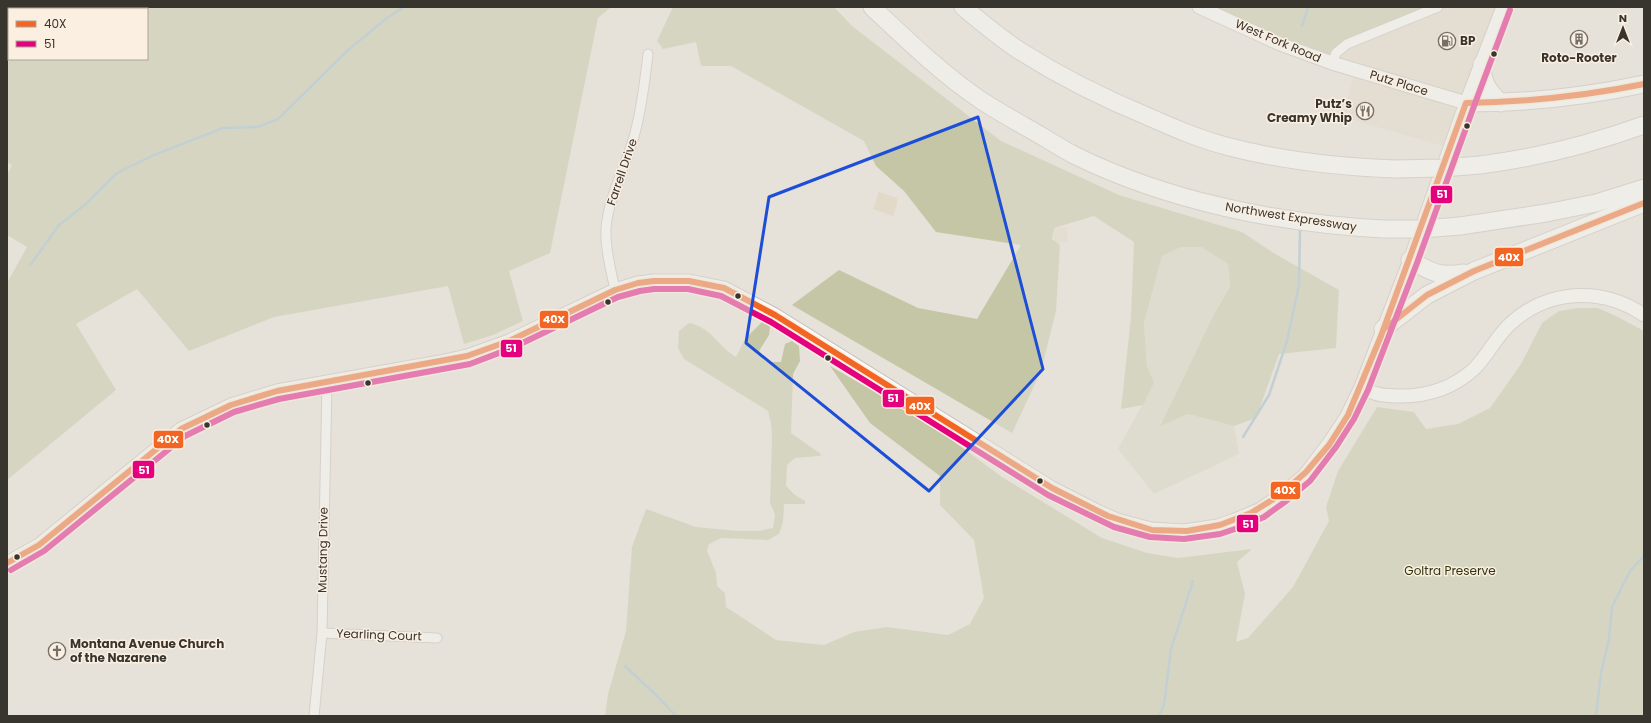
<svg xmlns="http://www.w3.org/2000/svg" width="1651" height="723" font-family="Poppins,sans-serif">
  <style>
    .built { fill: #e3d9c9 }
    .green { fill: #d5d5c0 }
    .forest { fill: #c4c6a6; fill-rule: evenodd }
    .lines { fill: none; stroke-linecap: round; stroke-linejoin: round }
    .stream { stroke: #99bacc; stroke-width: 2.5 }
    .street-casing { stroke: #c1bdb7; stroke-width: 11 }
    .secondary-casing { stroke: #c1bdb7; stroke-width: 15 }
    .highway-casing { stroke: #c1bdb7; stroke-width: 19 }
    .street { stroke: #fbfaf9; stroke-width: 9 }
    .secondary { stroke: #fbfaf9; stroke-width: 13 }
    .highway { stroke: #fbfaf9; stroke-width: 17 }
    .highway-bridge-casing { stroke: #c1bdb7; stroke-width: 19; stroke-linecap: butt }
    .highway-bridge { stroke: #fbfaf9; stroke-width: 17 }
    .bus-1-casing { stroke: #faefe1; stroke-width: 9 }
    .bus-2-casing { stroke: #faefe1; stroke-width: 9 }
    .bus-1 { stroke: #f26522; stroke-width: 6 }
    .bus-2 { stroke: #e5007d; stroke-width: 6 }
    .marked { fill: none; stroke: #1d4ed8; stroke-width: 3; stroke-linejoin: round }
    .bus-dot { fill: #38342e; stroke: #faefe1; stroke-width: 1.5 }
    .labels { text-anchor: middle; stroke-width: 3; stroke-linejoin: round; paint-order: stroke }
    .street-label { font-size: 12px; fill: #38342e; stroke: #faefe1 }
    .poi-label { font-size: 12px; font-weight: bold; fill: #38342e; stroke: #faefe1; text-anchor: start }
    .park-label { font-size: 12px; fill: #32350d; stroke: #faefe1 }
    .line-badge { stroke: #faefe1; stroke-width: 1.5 }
    .badge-label { font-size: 11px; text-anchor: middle; font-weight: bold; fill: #fff }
  </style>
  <rect width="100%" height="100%" fill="#e6e1d9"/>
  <path class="built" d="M1438 7H1503L1450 148 1343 117 1355 70 1332 63 1336 53Z
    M879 192 897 198V205L893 216 873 209Z
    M1067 227 1068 242 1054 243 1053 228Z"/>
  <path class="green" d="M1181 247H1201L1228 264 1230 287 1214 314 1160 425 1188 414 1234 426 1239 454 1154 494 1118 449 1154 383 1147 366 1144 323 1162 256Z"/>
  <path class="forest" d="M7 7H611L598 18 550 253 509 271 523 321 493 335 464 344 448 286 274 317 189 351 137 289 76 324 116 390 7 480V283L27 247 7 235V175L12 165 7 162ZM9 9H147V59H9Z
    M673 7H834L852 26 1001 141 1119 195 1242 232 1277 255 1339 290 1336 348 1279 354 1256 418 1234 426 1188 414 1160 426 1214 314 1230 287 1228 264 1201 247H1181L1162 256 1144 323 1147 366 1154 383 1143 405 1121 409 1131 317 1134 242 1094 216 1054 228 1052 239 1060 245 1056 311 1041 371 1012 433 792 305 839 270 918 308 977 319 1021 245 936 232 904 191 876 166 864 141 731 66H701L696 42 663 49 657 41Z
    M1199 7H1438L1347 44 1332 63Z
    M1578 308H1598L1618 317 1644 331V716H605L608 694 626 631 632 547 646 509 696 527 738 531H759L773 528 775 514 770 503 772 436 771 423 768 411 684 359 678 348 679 331 689 323C713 328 717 346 736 357L745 339 762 322 770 326 769 335 759 351 769 362H781L785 344 792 341 799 346 800 361 793 374 791 433 821 454 820 456 795 458 787 465 786 486 795 495 805 501V504H784L783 522 779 534 768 540 721 538 709 544 707 551 716 573 717 586 725 593 726 607 776 640 824 645 854 632 887 627 948 635 970 624 984 598 974 540 940 505V476L870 423 830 366 930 424 1002 477 1102 538 1147 553 1178 558 1252 549 1237 562 1245 594 1236 642 1248 638 1293 587 1329 521 1326 507 1338 471 1377 407 1414 412 1426 429 1458 424 1490 408 1521 364 1542 323 1559 311Z"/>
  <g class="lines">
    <path class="stream" d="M1302 26 1308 7
      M31 264 59 225 87 203 117 173 154 155 223 128 258 127 278 119 348 50 387 18 404 7
      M1243 437 1269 395 1287 341 1299 285 1300 230
      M625 666 656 695 676 716
      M1159 716 1164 705 1171 649 1193 581
      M1596 716 1601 673 1609 639 1612 607 1630 571 1644 556"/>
    <defs>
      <path id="street" d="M1332 63 1336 53 1347 44 1438 7
        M615 290C611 270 605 249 606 229 608 197 627 164 635 133 642 107 645 80 648 54
        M322 633 437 638
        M314 716 322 633 327 383"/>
      <path id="secondary" d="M1199 7 1280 44 1332 63 1466 103
        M1361 387C1366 389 1372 393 1378 394 1383 396 1390 395 1396 396 1425 397 1452 389 1474 369 1487 356 1495 339 1508 326 1546 289 1601 286 1644 315
        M7 563 39 545 181 429 231 405 277 391 440 362 467 356 509 341 615 290 638 283 654 281H689L724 288 775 315 1052 488 1099 512 1117 520 1151 529 1184 531 1218 526 1235 520 1259 510 1281 495 1305 475 1330 442 1347 416 1361 387 1410 260 1466 103 1503 7"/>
      <path id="highway" d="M872 7C907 40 942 74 982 101 996 110 1010 118 1024 126 1041 135 1057 146 1074 155 1167 201 1280 224 1384 229
        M963 7C981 22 1000 38 1020 51 1061 77 1105 99 1149 117 1174 128 1199 139 1226 146 1282 161 1339 167 1396 169
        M1482 64C1482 82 1488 91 1501 103
        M1466 103C1527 103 1584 97 1644 84
        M1480 165C1536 158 1591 144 1644 125
        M1460 226 1546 213 1596 203 1644 188
        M1410 260C1431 272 1438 277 1464 273
        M1383 329 1427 295 1474 271 1644 203"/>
    </defs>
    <use href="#street" class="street-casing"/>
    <use href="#secondary" class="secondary-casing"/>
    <use href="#highway" class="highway-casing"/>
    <use href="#street" class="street"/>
    <use href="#secondary" class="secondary"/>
    <use href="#highway" class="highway"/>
    <defs>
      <path id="highway-bridge" d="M1396 169 1442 168 1480 165
        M1384 229H1422L1460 226"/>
    </defs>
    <use href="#highway-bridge" class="highway-bridge-casing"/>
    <use href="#highway-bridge" class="highway-bridge"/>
    <defs>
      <path id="bus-1" d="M1384 329 1427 295 1474 271 1644 203
        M7 563 39 545 181 429 231 405 277 391 467 356 509 341 615 290 638 283 654 281H689L724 288 775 315 1052 488 1108 516 1152 530 1187 531 1220 525 1251 513 1280 495 1306 472 1329 445 1348 415 1381 336 1466 103C1526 102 1585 96 1644 84"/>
      <path id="bus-2" d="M11 570 44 551 185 436 234 412 279 399 470 364 512 348 618 297 640 291 654 289H688L721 296 771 322 1048 495 1114 527 1150 537 1184 539 1220 534 1238 528 1264 517 1286 501 1310 481 1336 447 1354 419 1368 390 1417 263 1474 106 1510 10"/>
    </defs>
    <use href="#bus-1" class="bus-1-casing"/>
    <use href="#bus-2" class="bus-2-casing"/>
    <use href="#bus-1" class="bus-1"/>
    <use href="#bus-2" class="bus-2"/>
  </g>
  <path d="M0 0H1651V723H0ZM978 117 1043 369 929 491 746 343 769 197Z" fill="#e6e1d9" fill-opacity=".55" fill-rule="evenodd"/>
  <path class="marked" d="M978 117 1043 369 929 491 746 343 769 197Z"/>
  <defs>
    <symbol id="building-ring" viewBox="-11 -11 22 22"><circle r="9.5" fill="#faefe1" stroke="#75716a" stroke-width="1.5"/><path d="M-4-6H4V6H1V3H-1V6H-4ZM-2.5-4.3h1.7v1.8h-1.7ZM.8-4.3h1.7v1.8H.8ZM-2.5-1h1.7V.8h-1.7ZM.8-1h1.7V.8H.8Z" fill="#75716a"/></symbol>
    <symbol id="fuel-ring" viewBox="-11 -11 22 22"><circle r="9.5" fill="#faefe1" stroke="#75716a" stroke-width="1.5"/><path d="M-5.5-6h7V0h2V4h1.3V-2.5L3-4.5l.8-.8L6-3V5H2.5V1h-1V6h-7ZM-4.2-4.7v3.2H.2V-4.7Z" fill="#75716a"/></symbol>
    <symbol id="restaurant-ring" viewBox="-11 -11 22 22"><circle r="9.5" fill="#faefe1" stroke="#75716a" stroke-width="1.5"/><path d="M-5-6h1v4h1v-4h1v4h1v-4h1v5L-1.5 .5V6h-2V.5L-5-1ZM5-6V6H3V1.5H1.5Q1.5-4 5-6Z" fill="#75716a"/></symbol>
    <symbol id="church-ring" viewBox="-11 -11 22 22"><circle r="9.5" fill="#faefe1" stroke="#75716a" stroke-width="1.5"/><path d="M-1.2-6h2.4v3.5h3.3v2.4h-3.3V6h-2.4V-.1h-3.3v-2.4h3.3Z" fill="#75716a"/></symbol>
  </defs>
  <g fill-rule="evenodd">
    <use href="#building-ring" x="1569" y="29" width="20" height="20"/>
    <use href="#fuel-ring" x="1437" y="31" width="20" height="20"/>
    <use href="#restaurant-ring" x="1355" y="101" width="20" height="20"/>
    <use href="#church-ring" x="47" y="641" width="20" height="20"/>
  </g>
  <g class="bus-dot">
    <circle cx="1494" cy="54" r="3.5"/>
    <circle cx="1467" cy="126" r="3.5"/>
    <circle cx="738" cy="296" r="3.5"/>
    <circle cx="608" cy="302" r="3.5"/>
    <circle cx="828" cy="358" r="3.5"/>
    <circle cx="368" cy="383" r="3.5"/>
    <circle cx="207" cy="425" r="3.5"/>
    <circle cx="1040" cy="481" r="3.5"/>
    <circle cx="17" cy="557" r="3.5"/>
  </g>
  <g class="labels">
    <g class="street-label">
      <text transform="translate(1278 41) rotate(23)" y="4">West Fork Road</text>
      <text transform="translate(1399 83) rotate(17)" y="4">Putz Place</text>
      <text transform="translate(622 172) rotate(-71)" y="4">Farrell Drive</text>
      <text transform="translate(1291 217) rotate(9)" y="4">Northwest Expressway</text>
      <text transform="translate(323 550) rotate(-89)" y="4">Mustang Drive</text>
      <text transform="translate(379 635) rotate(2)" y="4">Yearling Court</text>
    </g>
    <g class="poi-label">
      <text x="1460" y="45">BP</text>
      <text x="1579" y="62" text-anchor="middle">Roto-Rooter</text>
      <text x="1352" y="108" text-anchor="end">Putz’s<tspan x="1352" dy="14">Creamy Whip</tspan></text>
      <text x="70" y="648">Montana Avenue Church<tspan x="70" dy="14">of the Nazarene</tspan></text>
    </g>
    <g class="park-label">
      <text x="1450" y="575">Goltra Preserve</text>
    </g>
  </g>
  <g class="line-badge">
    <rect x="1430" y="185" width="23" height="19" rx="4" fill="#e5007d"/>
    <rect x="1494" y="247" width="30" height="20" rx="4" fill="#f26522"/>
    <rect x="539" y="310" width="30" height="19" rx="4" fill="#f26522"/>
    <rect x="500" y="339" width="23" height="19" rx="4" fill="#e5007d"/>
    <rect x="882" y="389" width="23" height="19" rx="4" fill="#e5007d"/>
    <rect x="905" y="396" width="30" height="19" rx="4" fill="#f26522"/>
    <rect x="153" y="430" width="31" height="19" rx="4" fill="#f26522"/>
    <rect x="132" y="460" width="23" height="19" rx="4" fill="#e5007d"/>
    <rect x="1270" y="481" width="31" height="19" rx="4" fill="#f26522"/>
    <rect x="1236" y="514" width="23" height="19" rx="4" fill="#e5007d"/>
  </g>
  <g class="badge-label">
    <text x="1442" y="198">51</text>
    <text x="1509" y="261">40X</text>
    <text x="554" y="323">40X</text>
    <text x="511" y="352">51</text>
    <text x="893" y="402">51</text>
    <text x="920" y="410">40X</text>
    <text x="168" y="443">40X</text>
    <text x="144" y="474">51</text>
    <text x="1285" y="494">40X</text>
    <text x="1248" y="528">51</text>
  </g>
  <rect width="1651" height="723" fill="none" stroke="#38342e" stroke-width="16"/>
  <rect x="8" y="8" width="140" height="52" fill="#faefe1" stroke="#aca499"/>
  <rect x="16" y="21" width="20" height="6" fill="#f26522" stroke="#aca499"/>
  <text x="44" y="28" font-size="12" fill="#38342e">40X</text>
  <rect x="16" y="41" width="20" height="6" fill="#e5007d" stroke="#aca499"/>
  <text x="44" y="48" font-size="12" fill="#38342e">51</text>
  <g transform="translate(1623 28)" stroke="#faefe1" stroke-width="3" paint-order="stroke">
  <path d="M0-3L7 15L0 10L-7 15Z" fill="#38342e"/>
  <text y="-6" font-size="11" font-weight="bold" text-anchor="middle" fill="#38342e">N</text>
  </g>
</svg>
